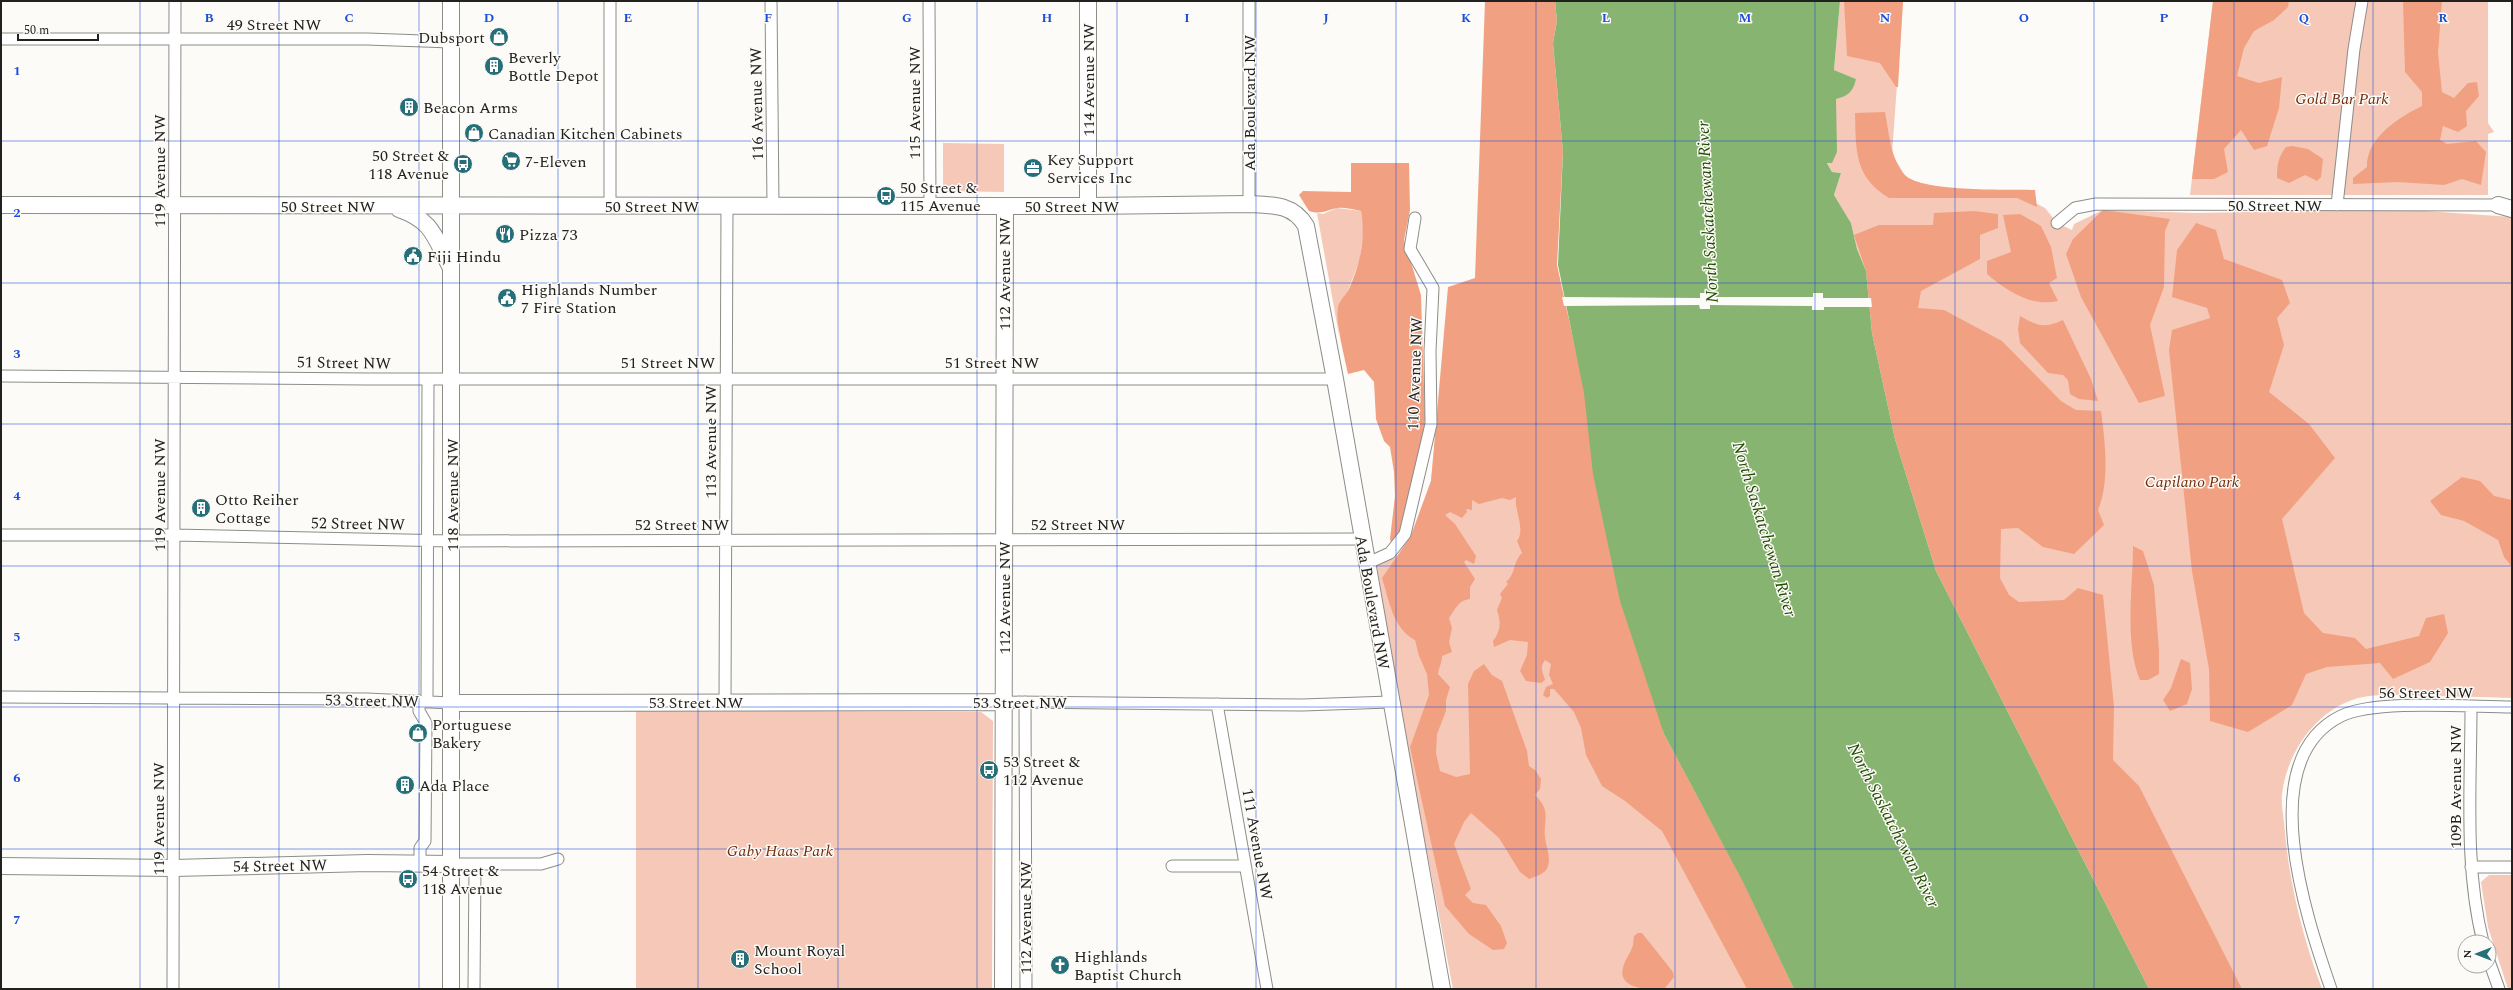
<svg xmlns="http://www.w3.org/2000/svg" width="2513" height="990" font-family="Spectral,serif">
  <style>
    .green { fill: #f6c8b7 }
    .forest { fill: #f1a182 }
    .water { fill: #87b471 }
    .pier { fill: #fcfbf7 }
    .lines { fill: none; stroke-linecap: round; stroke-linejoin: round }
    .street-casing { stroke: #8d8c89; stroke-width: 13 }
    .secondary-casing { stroke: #8d8c89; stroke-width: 18 }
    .street { stroke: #fff; stroke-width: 11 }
    .secondary { stroke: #fff; stroke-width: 16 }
    .grid { fill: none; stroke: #1d4ed8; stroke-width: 1; stroke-opacity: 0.55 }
    .labels { text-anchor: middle; stroke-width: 3; stroke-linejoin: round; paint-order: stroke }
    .street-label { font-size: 16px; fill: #212120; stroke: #fcfbf7 }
    .poi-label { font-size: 16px; fill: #212120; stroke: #fcfbf7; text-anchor: start }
    .park-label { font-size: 16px; font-style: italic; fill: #732c0c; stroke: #fcfbf7 }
    .water-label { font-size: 17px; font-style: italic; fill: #234c02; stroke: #fcfbf7 }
    .grid-label { font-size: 13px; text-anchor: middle; font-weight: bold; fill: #1d4ed8; stroke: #fcfbf7; stroke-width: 3; stroke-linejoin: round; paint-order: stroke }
  </style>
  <rect width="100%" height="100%" fill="#fcfbf7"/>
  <path class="green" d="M1840 1H1903L1892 154 1904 174 1926 195 2018 194 2045 208 2057 223 2072 230 2074 224 2103 210 2197 213 2396 209 2512 217V698C2482 697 2452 696 2421 696 2401 695 2378 693 2358 698 2316 710 2287 752 2282 794 2281 803 2283 813 2284 822 2288 878 2302 936 2322 989H2149L1869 294 1866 271 1857 249 1851 223 1834 195 1841 173 1832 172 1827 162 1836 132V99L1856 79 1834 70Z
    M2213 1H2488V123L2494 132 2488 134V195H2190Z
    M943 143 1004 144V192L943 191Z
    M1337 208 1361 211 1364 228 1360 259 1347 293 1338 307 1339 335 1317 213 1323 214Z
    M1472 395 1664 734 1794 989H1453L1397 694 1377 566 1398 555 1411 535 1431 481 1436 432Z
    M636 710 981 712 993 721 992 989H636Z
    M2489 875H2512V989H2508L2488 927 2481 882Z"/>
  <path class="forest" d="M1485 1H1555L1557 21 1553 43 1563 152 1557 265 1585 393 1664 734 1743 881 1794 989H1747L1662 831 1625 801 1602 786 1586 755 1581 728 1574 712 1554 689H1550V696L1547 698 1543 695 1546 687 1553 684 1549 675 1551 664 1545 660C1539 669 1543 671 1545 680L1541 683 1526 681 1520 671 1527 655 1528 642 1510 640 1494 647 1493 641C1501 631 1501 621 1497 610L1502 598 1500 594 1508 584 1506 582C1516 574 1513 561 1522 553L1517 541C1526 529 1514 511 1516 497L1510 500 1502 498 1479 504 1472 500V510L1466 509 1467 512 1462 518 1450 512 1445 515 1455 524 1476 556 1474 564 1466 560 1464 562 1475 579 1470 587V599C1457 601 1456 609 1449 618L1452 628 1449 642 1452 652 1442 656C1442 663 1439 667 1438 674L1450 687 1446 700V711L1437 734 1436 753 1440 771 1456 777 1470 774 1468 684 1474 671 1484 664 1492 675 1502 681 1527 751 1529 766 1535 770 1541 779 1540 789 1535 795C1552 811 1543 820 1545 838 1546 847 1551 856 1548 866 1546 874 1536 876 1529 879L1520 872 1499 838 1471 813 1464 822 1454 844 1471 889 1465 895 1473 903 1486 905 1501 926 1507 943 1504 949 1493 950 1469 934 1445 906 1410 747 1429 695 1427 674 1419 656 1415 640C1393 629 1389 600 1382 578L1411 536 1431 481 1448 287 1475 278Z
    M1844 1H1903L1898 87H1896L1880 63 1847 56Z
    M2213 1H2289L2288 7 2274 20 2254 31 2244 48 2237 76 2259 83 2282 77 2279 108 2267 146 2254 150 2241 130 2224 149 2228 172 2214 179H2192Z
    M2403 1H2442L2438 53 2442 92 2454 98 2468 83 2477 82 2479 96 2466 111 2467 126 2458 132 2443 126 2440 140 2447 144 2476 141 2486 152 2481 185 2462 179 2444 185 2398 182 2353 184V178L2367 167C2366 138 2399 117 2422 106V92L2405 72Z
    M1885 112C1889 133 1890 155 1903 173 1917 193 2009 189 2035 190L2037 207 2017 198H1889C1854 177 1856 150 1855 113Z
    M2292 146 2308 149 2323 159 2321 177 2317 181 2305 175 2289 183 2277 178C2277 166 2278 157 2286 147Z
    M1351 163H1409L1410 210 1404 240 1421 295 1425 419 1420 457 1402 528 1395 542H1391L1390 539 1395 496 1394 472 1390 447 1384 441 1376 419 1374 382 1364 370 1348 374C1345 358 1335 322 1338 307 1339 301 1346 295 1349 289 1360 264 1366 239 1361 211 1354 210 1346 207 1338 208 1326 210 1322 215 1309 211L1299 195 1303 191 1351 192Z
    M2103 210 2170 219 2165 231 2164 287 2150 325 2165 396 2139 403 2081 297 2066 254 2073 239Z
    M1974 211 1998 214V228L1980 235V259L1921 291 1918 308 1944 310 2002 341 2061 401 2076 410 2101 411C2105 442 2110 481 2098 510L2104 525 2074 554 2043 547 2018 528 2001 529 2000 578 2009 595 2019 602 2064 600 2078 588 2103 595 2114 707 2113 760 2139 786 2242 989H2149L1936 571 1895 439 1872 333 1866 271 1854 235 1879 225H1933L1934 213Z
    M2020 214 2041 226 2051 247 2057 278 2049 283 2058 301C2031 307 2007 291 1987 274V261L2011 252 2003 215Z
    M2196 223 2216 230 2224 259 2282 280 2290 303 2277 318 2284 345 2269 392 2309 424 2335 458 2282 519 2304 613 2323 633 2355 638 2366 649 2419 636 2426 618 2444 614 2448 633 2430 662 2393 679 2380 663 2327 667 2306 674 2292 705 2248 732 2210 721 2209 669 2192 571 2169 350 2172 330 2210 318 2207 308 2172 297 2177 250Z
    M2020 316C2038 326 2043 329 2063 320L2091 379 2098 401 2079 399 2070 394 2068 380 2063 375 2048 373 2020 343 2018 329Z
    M2462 477 2480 481 2494 496 2512 500V567L2504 557 2498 540 2464 521 2441 515 2430 501Z
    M2133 546 2143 551 2154 585 2159 651V674L2148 680H2140C2124 643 2133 586 2133 546Z
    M2181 659 2190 663 2192 689 2187 704 2170 711 2163 700 2171 688Z
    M1638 933H1642L1673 972 1674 977 1665 988C1652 990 1617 990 1623 968 1624 961 1630 954 1632 948 1634 944 1633 940 1634 936Z"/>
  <path class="water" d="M1555 1H1840L1834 70 1856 79C1853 92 1848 96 1836 99L1837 152 1832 163H1827L1832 172 1841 173 1834 195 1851 223 1857 249 1866 271 1872 333 1895 439 1936 571 2149 989H1794L1743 882 1664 734 1620 601 1593 474 1584 393 1558 265 1563 152 1553 43 1557 21Z"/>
  <path class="pier" d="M1700 293H1709L1710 297H1813V293H1823V298H1871L1872 307H1824V310H1812V306L1710 305V309H1700L1699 305 1564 306 1562 297 1700 298Z"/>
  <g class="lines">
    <defs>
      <path id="street" d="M771 1 773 206
        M929 1 930 205
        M1249 1V204
        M1 39H367L451 42
        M2337 205 2354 49 2362 1
        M610 206V1
        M2057 223 2075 208 2096 204 2498 205
        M1 376 367 379H1335
        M1 535H174L452 541 1363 539
        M1368 563 1390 553 1405 534 1431 424 1430 351 1433 288 1410 249 1415 218
        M1 697 367 699 451 703
        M419 701V711L426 723 425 841 420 848V864
        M427 701 428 379
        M725 702 727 206
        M1004 702 1302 705 1390 702
        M1025 702 1026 989
        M1217 704 1267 989
        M2471 707C2471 785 2464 866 2483 942
        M451 864H541L558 859
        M1172 866H1245
        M2471 867H2512
        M2489 961 2499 989
        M173 989 175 1
        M474 989 475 865
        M2331 989C2307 919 2252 760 2341 716 2376 699 2470 707 2512 707"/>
      <path id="secondary" d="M451 1V989
        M1088 1V206
        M1 205 1088 206 1249 204C1273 205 1293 204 1306 226L1335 379 1442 989
        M2498 205 2512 209
        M399 209C433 221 434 236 450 266
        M451 703 1004 702
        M1 866 174 868 367 863 451 864
        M1003 989 1005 206"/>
    </defs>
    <use href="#street" class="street-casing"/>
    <use href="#secondary" class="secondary-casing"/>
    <use href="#street" class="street"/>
    <use href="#secondary" class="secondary"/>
  </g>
  <path class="grid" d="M140 1V989M279 1V989M419 1V989M558 1V989M698 1V989M838 1V989M977 1V989M1117 1V989M1256 1V989M1396 1V989M1536 1V989M1675 1V989M1815 1V989M1955 1V989M2094 1V989M2234 1V989M2373 1V989M1 141H2512M1 283H2512M1 424H2512M1 566H2512M1 707H2512M1 849H2512"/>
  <defs>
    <symbol id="shop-disc" viewBox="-11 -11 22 22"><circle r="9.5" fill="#266f78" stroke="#fcfbf7"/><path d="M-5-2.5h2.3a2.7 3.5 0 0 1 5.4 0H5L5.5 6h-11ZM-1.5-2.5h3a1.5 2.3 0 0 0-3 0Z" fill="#fff"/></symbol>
    <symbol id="building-disc" viewBox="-11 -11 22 22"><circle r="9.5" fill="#266f78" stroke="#fcfbf7"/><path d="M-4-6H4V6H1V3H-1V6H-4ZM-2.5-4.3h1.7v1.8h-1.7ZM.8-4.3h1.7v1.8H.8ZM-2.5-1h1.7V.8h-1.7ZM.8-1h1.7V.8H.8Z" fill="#fff"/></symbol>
    <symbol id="supermarket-disc" viewBox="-11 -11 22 22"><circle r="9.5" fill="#266f78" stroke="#fcfbf7"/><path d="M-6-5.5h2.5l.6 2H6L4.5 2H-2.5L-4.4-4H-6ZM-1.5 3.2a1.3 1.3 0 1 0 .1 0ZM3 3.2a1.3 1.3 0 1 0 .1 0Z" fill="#fff"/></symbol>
    <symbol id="bus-disc" viewBox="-11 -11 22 22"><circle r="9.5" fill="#266f78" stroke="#fcfbf7"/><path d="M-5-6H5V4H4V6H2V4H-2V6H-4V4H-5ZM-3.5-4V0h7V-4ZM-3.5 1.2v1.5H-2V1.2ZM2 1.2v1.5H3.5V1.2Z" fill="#fff"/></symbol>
    <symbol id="office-disc" viewBox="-11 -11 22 22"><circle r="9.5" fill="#266f78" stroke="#fcfbf7"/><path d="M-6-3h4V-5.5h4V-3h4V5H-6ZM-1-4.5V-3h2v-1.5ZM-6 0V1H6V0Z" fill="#fff"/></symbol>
    <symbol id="restaurant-disc" viewBox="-11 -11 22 22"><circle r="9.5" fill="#266f78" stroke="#fcfbf7"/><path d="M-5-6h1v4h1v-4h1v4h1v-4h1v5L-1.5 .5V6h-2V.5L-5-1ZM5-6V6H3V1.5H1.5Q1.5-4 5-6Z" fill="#fff"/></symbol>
    <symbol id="civic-disc" viewBox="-11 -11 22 22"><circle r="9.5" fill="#266f78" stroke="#fcfbf7"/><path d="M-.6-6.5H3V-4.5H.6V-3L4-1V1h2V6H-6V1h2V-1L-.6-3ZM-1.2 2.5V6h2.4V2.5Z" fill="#fff"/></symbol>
    <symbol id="church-disc" viewBox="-11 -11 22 22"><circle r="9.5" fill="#266f78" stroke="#fcfbf7"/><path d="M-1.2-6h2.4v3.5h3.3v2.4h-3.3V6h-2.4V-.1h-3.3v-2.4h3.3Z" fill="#fff"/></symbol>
  </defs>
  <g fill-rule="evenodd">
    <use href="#shop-disc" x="488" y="26" width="22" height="22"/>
    <use href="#building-disc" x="483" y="55" width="22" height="22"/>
    <use href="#building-disc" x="398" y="96" width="22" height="22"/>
    <use href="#shop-disc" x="463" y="122" width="22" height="22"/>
    <use href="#supermarket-disc" x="500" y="150" width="22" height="22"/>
    <use href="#bus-disc" x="452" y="153" width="22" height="22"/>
    <use href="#office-disc" x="1022" y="157" width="22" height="22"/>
    <use href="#bus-disc" x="875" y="185" width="22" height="22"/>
    <use href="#restaurant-disc" x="494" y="223" width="22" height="22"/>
    <use href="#civic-disc" x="402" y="245" width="22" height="22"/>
    <use href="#civic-disc" x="496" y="287" width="22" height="22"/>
    <use href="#building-disc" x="190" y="497" width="22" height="22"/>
    <use href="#shop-disc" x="407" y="722" width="22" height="22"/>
    <use href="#bus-disc" x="978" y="759" width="22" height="22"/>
    <use href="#building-disc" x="394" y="774" width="22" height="22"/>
    <use href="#bus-disc" x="397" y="868" width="22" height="22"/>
    <use href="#building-disc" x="729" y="948" width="22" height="22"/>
    <use href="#church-disc" x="1049" y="954" width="22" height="22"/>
  </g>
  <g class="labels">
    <g class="street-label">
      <text x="274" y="30">49 Street NW</text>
      <text transform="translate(1088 80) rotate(-90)" y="6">114 Avenue NW</text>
      <text transform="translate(914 103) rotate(-90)" y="6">115 Avenue NW</text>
      <text transform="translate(1249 103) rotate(-90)" y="6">Ada Boulevard NW</text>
      <text transform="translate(756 104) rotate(-91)" y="6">116 Avenue NW</text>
      <text transform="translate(159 171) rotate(-90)" y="6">119 Avenue NW</text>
      <text x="2275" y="211">50 Street NW</text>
      <text x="328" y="212">50 Street NW</text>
      <text x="652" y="212">50 Street NW</text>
      <text x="1072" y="212">50 Street NW</text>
      <text transform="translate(1004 274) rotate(-90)" y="6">112 Avenue NW</text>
      <text transform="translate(344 362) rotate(1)" y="6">51 Street NW</text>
      <text x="668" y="368">51 Street NW</text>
      <text x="992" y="368">51 Street NW</text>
      <text transform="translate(1414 374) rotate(-88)" y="6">110 Avenue NW</text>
      <text transform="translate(710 442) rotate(-90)" y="6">113 Avenue NW</text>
      <text transform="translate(159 495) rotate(-90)" y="6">119 Avenue NW</text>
      <text transform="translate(452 495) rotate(-90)" y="6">118 Avenue NW</text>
      <text transform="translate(358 523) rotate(1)" y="6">52 Street NW</text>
      <text x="682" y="530">52 Street NW</text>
      <text x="1078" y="530">52 Street NW</text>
      <text transform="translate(1004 598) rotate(-90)" y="6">112 Avenue NW</text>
      <text transform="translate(1373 602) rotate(80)" y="6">Ada Boulevard NW</text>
      <text x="2426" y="698">56 Street NW</text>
      <text transform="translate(372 700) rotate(1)" y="6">53 Street NW</text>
      <text x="696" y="708">53 Street NW</text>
      <text x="1020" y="708">53 Street NW</text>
      <text transform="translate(2455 787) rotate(-90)" y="6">109B Avenue NW</text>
      <text transform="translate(158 819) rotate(-90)" y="6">119 Avenue NW</text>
      <text transform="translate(1258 844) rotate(80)" y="6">111 Avenue NW</text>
      <text transform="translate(280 865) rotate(-1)" y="6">54 Street NW</text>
      <text transform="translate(1025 918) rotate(-90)" y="6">112 Avenue NW</text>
    </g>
    <g class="poi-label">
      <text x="485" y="43" text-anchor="end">Dubsport</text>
      <text x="508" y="63">Beverly<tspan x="508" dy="18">Bottle Depot</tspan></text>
      <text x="423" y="113">Beacon Arms</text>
      <text x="488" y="139">Canadian Kitchen Cabinets</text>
      <text x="449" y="161" text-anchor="end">50 Street &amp;<tspan x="449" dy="18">118 Avenue</tspan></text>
      <text x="1047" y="165">Key Support<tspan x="1047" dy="18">Services Inc</tspan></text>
      <text x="525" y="167">7-Eleven</text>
      <text x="900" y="193">50 Street &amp;<tspan x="900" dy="18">115 Avenue</tspan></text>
      <text x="519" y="240">Pizza 73</text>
      <text x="427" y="262">Fiji Hindu</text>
      <text x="521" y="295">Highlands Number<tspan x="521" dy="18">7 Fire Station</tspan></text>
      <text x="215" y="505">Otto Reiher<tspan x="215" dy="18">Cottage</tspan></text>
      <text x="432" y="730">Portuguese<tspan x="432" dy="18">Bakery</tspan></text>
      <text x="1003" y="767">53 Street &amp;<tspan x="1003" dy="18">112 Avenue</tspan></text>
      <text x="419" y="791">Ada Place</text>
      <text x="422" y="876">54 Street &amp;<tspan x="422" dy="18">118 Avenue</tspan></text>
      <text x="754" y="956">Mount Royal<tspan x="754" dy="18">School</tspan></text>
      <text x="1074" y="962">Highlands<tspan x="1074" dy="18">Baptist Church</tspan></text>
    </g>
    <g class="park-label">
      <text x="2342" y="104">Gold Bar Park</text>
      <text x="2192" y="487">Capilano Park</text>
      <text x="780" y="856">Gaby Haas Park</text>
    </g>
    <g class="water-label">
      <text transform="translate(1707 212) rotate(-93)" y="6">North Saskatchewan River</text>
      <text transform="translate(1765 529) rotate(73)" y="6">North Saskatchewan River</text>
      <text transform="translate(1894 825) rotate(63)" y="6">North Saskatchewan River</text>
    </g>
  </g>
  <g class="grid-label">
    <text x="209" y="22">B</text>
    <text x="349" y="22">C</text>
    <text x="489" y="22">D</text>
    <text x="628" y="22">E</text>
    <text x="768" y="22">F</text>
    <text x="907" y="22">G</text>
    <text x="1047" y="22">H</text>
    <text x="1187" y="22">I</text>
    <text x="1326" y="22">J</text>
    <text x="1466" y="22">K</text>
    <text x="1606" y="22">L</text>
    <text x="1745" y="22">M</text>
    <text x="1885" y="22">N</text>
    <text x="2024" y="22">O</text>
    <text x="2164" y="22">P</text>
    <text x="2304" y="22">Q</text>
    <text x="2443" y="22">R</text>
    <text x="17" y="75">1</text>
    <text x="17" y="217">2</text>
    <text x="17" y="358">3</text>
    <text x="17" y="500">4</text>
    <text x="17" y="641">5</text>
    <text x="17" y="782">6</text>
    <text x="17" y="924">7</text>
  </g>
  <rect width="2513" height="990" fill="none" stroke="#212120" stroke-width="4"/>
  <g transform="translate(2477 954) rotate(270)"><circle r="19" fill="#fcfbf7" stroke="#a4a4a1"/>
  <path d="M0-3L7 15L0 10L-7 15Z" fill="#266f78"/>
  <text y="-6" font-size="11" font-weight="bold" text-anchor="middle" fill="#212120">N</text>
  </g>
  <path d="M18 34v6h80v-6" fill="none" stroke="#212120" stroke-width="2"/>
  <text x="24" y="34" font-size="12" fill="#212120" stroke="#fcfbf7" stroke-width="3" paint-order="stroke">50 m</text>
</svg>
